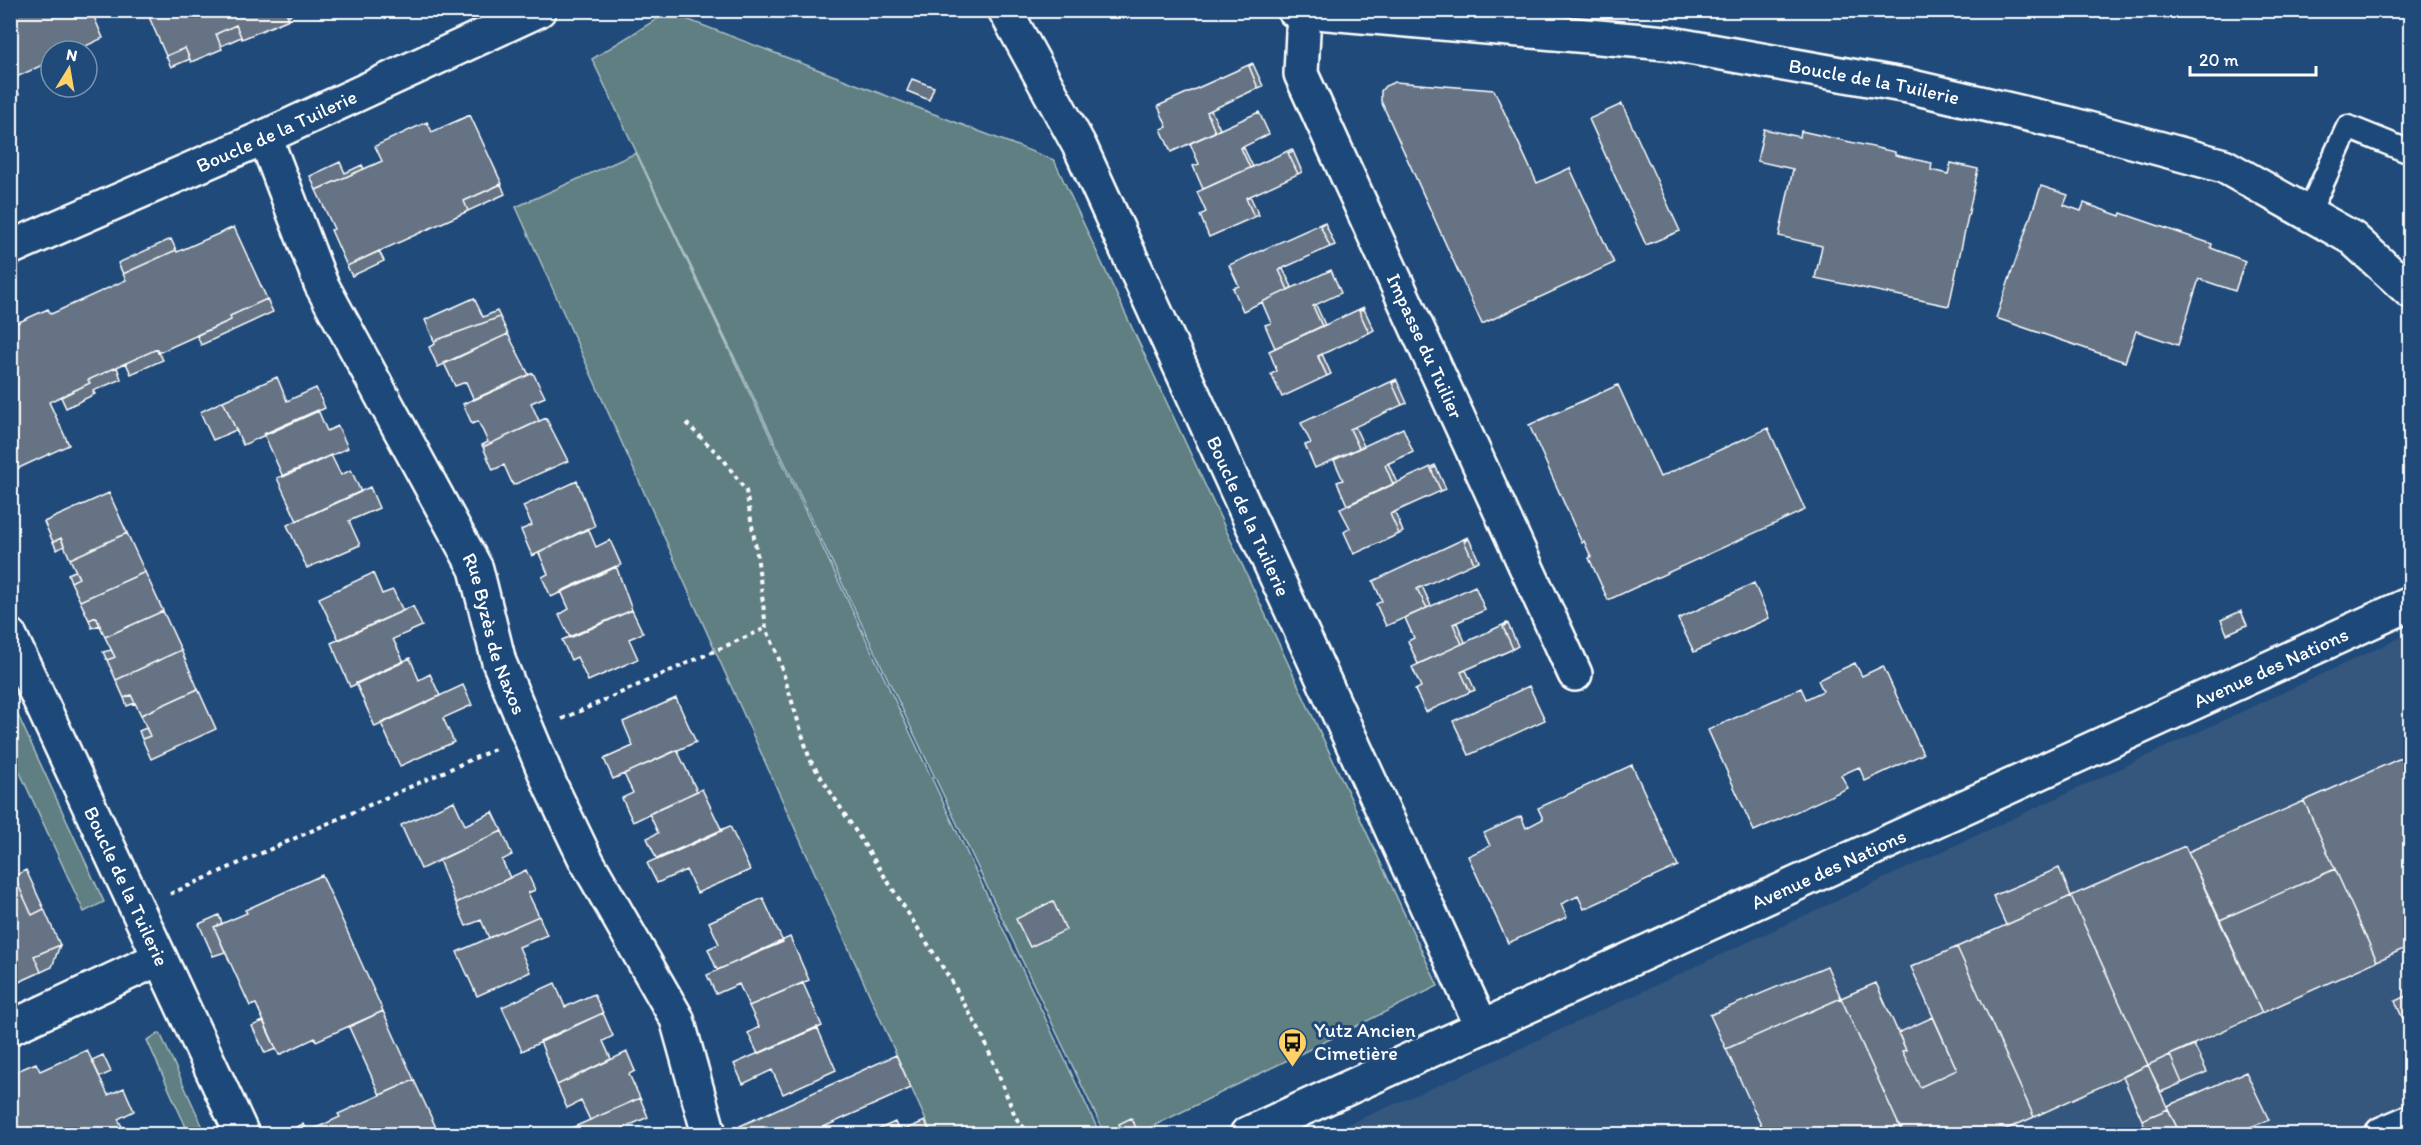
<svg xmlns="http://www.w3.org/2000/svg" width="2421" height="1145" font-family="Itim,sans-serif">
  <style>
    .built { fill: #34567d }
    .green { fill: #5e7f83; stroke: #aebfc1; stroke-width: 1.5 }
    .building { fill: #657384; stroke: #fff; stroke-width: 1.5 }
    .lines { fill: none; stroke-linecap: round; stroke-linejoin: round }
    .lane-casing { stroke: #fff; stroke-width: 27 }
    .street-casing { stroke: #fff; stroke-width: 38 }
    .secondary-casing { stroke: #fff; stroke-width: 38 }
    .path { stroke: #fff; stroke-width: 4; stroke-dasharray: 4.5 4.5; stroke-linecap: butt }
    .lane { stroke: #1f4a7a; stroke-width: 22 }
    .street { stroke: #1f4a7a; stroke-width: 33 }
    .secondary { stroke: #1f4a7a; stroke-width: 33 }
    .labels { text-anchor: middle; stroke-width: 6; stroke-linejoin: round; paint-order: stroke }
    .street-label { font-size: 20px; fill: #fff; stroke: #1f4a7a }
    .poi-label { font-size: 20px; fill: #fff; stroke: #1f4a7a; text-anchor: start }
  </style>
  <rect width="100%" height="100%" fill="#1f4a7a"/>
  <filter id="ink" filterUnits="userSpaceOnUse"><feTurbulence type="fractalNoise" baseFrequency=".0167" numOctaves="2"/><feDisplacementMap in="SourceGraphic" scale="12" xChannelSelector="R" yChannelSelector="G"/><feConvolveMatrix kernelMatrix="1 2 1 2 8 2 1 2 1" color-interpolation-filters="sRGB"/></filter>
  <g filter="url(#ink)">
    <path class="built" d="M2410 633V1134H1325L1476 1069Z"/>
    <path class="green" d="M668 12 1054 160 1438 986 1137 1134H1105L592 59Z
      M636 153 1100 1134H932L516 207Z
      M11 700 104 902 84 912 11 753Z
      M160 1033 206 1134H189L147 1040Z"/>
    <path class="building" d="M10 10H91L103 38 75 51H51V61L12 79 19 94 10 98Z
      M146 10H285L289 19 242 39 236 25 216 34 222 49 191 62 185 48 166 56Z
      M285 10H300L288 16Z
      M236 25 241 37 221 46 216 34Z
      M185 48 190 59 171 67 166 56Z
      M1253 63 1249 66 1258 88 1207 112 1215 132 1171 152 1161 129 1167 127 1158 106Z
      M1253 64 1263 86 1258 88 1249 66Z
      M912 79 934 87 929 100 907 91Z
      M1395 82 1494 90 1537 183 1570 168 1614 263 1482 324 1381 101V91L1385 86Z
      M1622 104 1680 231 1646 245 1589 119Z
      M1211 110 1220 129 1215 132 1207 112Z
      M1259 112 1269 134 1241 148 1250 168 1203 189 1193 166 1199 164 1190 143Z
      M470 115 502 184 464 201 468 211 347 266 331 230 334 229 316 190 382 161 375 146 427 122 432 132Z
      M1764 129 1800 137 1801 131 1895 152V155L1932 163 1931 170 1948 174 1951 163 1978 169 1949 306 1815 278 1822 246 1779 236 1793 169 1757 161Z
      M1243 146 1253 167 1250 168 1241 148Z
      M1292 149 1293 151 1288 153 1298 174 1246 198 1254 217 1209 237 1200 215 1206 212 1197 192Z
      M1293 151 1302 172 1298 174 1288 153Z
      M340 162 345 173 362 165 364 169 316 190 310 176Z
      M501 184 505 194 468 211 464 201Z
      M2041 186 2068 195 2064 205 2081 211 2084 203 2120 216 2121 213 2212 244 2211 248 2245 261 2235 291 2199 279 2178 345 2136 331 2125 362 1996 318Z
      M1250 196 1259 215 1254 217 1246 198Z
      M1325 222 1320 225 1330 247 1279 270 1288 290 1243 311 1233 288 1239 286 1229 265Z
      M1325 223 1335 245 1330 247 1320 225Z
      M234 227 267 299 230 316 231 320 158 353 157 349 117 367 88 380 90 383 49 402 69 445 10 472V326L48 309 51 314 126 280 123 274 176 250 177 252Z
      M171 239 176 250 123 274 118 263Z
      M379 251 384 261 352 276 347 266Z
      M1283 269 1292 287 1288 290 1279 270Z
      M1331 270 1341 293 1313 306 1322 326 1275 348 1265 325 1271 323 1262 302Z
      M474 298 483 317 497 311 500 317 434 341 425 320Z
      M267 299 273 312 201 345 197 335 231 320 230 316Z
      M1316 305 1325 325 1322 326 1313 306Z
      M1364 307 1359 311 1369 333 1318 356 1327 376 1282 397 1271 374 1277 371 1269 351Z
      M1364 309 1374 330 1369 333 1359 311Z
      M500 317 508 334 438 367 429 347 435 344 434 341Z
      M508 334 529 375 474 400 466 382 455 386 444 363Z
      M157 349 163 360 131 374 126 363Z
      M1322 354 1331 374 1327 376 1318 357Z
      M117 367 121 379 93 391 95 394 66 408 61 397 90 383 88 380Z
      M533 373 545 397 531 403 539 421 483 447 482 445 488 442 478 421 472 424 463 404Z
      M277 377 287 401 316 388 325 408 243 445 223 401Z
      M1397 379 1392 383 1402 405 1350 429 1359 448 1315 468 1305 445 1311 443 1301 423Z
      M1397 381 1407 403 1402 405 1392 383Z
      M1618 385 1660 477 1768 428 1805 510 1608 600 1589 558 1591 557 1584 541 1582 543 1529 425Z
      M223 401 236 430 213 440 200 412Z
      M318 410 327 431 338 426 348 448 283 477 264 434Z
      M546 418 568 461 513 485 504 465 493 470 483 447Z
      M1355 427 1364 446 1359 448 1350 429Z
      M1403 428 1413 452 1385 465 1393 484 1347 505 1337 482 1343 480 1334 460Z
      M331 455 341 475 351 470 361 492 297 521 277 478Z
      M1388 463 1397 483 1393 484 1385 465Z
      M1435 465 1436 467 1431 469 1441 491 1390 514 1399 534 1354 554 1344 532 1350 528 1340 509Z
      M1436 467 1446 489 1441 491 1431 469Z
      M577 481 595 526 532 556 521 530 532 525 523 506Z
      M370 487 379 508 349 521 360 545 307 568 287 525Z
      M109 493 127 533 70 559 61 538 53 542 44 522Z
      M1395 512 1403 532 1399 534 1390 514Z
      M588 528 596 547 610 540 621 565 551 597 542 577 548 574 539 553Z
      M127 533 145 572 80 601 71 582 79 578 70 559Z
      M1468 537 1464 541 1474 563 1417 589 1427 608 1386 626 1376 604 1382 601 1373 581Z
      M61 538 64 546 57 550 53 542Z
      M1469 539 1479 561 1474 563 1464 541Z
      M616 566 632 610 570 638 559 615 569 609 561 591Z
      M75 571 79 578 71 582 68 574Z
      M145 572 163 611 105 637 96 617 89 620 80 601Z
      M373 573 382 594 393 590 403 611 339 640 319 598Z
      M1754 583 1769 618 1694 652 1678 619Z
      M1422 586 1431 606 1427 608 1417 589Z
      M1475 586 1485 610 1453 624 1462 644 1418 664 1408 641 1414 638 1405 618Z
      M413 606 422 626 393 639 404 662 350 687 331 643Z
      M632 610 643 633 629 639 638 659 588 681 577 657 571 660 562 640Z
      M163 611 181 650 116 680 107 660 115 657 105 637Z
      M2241 611 2247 625 2227 634 2221 620Z
      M96 617 100 625 92 628 89 620Z
      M1457 623 1465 642 1462 644 1453 624Z
      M1507 623 1508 624 1503 627 1513 649 1461 672 1470 692 1426 712 1415 690 1421 687 1412 667Z
      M1508 624 1518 646 1513 649 1503 627Z
      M111 650 115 657 107 660 103 652Z
      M181 650 198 689 141 715 131 695 124 698 116 680Z
      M410 658 419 680 430 674 440 696 375 727 356 683Z
      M1855 663 1862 676 1883 666 1923 754 1865 781 1859 767 1841 775 1848 788 1754 831 1708 730 1801 688 1806 699 1823 691 1818 680Z
      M1466 670 1475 690 1470 692 1461 672Z
      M463 685 472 705 443 718 454 742 400 766 381 723Z
      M1529 686 1545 720 1469 755 1453 721Z
      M198 689 216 729 151 759 142 739 150 736 141 715Z
      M131 695 135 703 127 706 124 698Z
      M676 698 696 742 613 779 604 759 633 746 623 722Z
      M146 728 150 736 142 739 139 731Z
      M677 750 697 791 633 822 622 798 633 793 624 774Z
      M2410 754V946L2377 961 2304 801Z
      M1632 765 1678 866 1584 909 1578 896 1561 904 1567 917 1508 943 1468 856 1490 846 1484 833 1521 816 1526 828 1543 819 1538 808Z
      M702 789 722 831 657 860 647 838 658 833 649 813Z
      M454 801 465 825 493 812 502 831 421 869 401 825Z
      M2304 801 2335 869 2220 920 2188 852Z
      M730 826 750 870 697 893 686 870 657 883 647 863Z
      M502 831 512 855 502 860 510 878 456 903 439 860Z
      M2185 846 2262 1013 2148 1065 2071 896Z
      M2059 868 2071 896 2006 925 1993 896Z
      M2335 869 2377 961 2262 1013 2220 920Z
      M26 870 44 909 32 915 14 876Z
      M526 870 535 890 528 893 539 916 489 938 481 920 466 926 456 903Z
      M322 875 383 1011 316 1041 315 1038 279 1055 256 1004 250 1006 214 927 247 913 245 910Z
      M14 876 32 915 44 909 60 945 34 956 41 972 10 986V877Z
      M2071 896 2148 1065 2034 1117 1957 947Z
      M763 898 783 942 717 970 708 949 719 944 709 922Z
      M1053 901 1066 930 1030 947 1016 919Z
      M219 915 222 924 214 927 225 952 213 956 199 924Z
      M539 916 547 935 519 947 530 972 477 996 457 952Z
      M790 937 809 980 749 1006 739 984 716 994 707 975Z
      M60 945 52 967 41 972 34 956Z
      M1957 947 2034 1117 1995 1134H1903L1841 998 1876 983 1906 1050 1902 1051 1920 1087 1957 1070 1911 967Z
      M1827 966 1841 998 1726 1049 1710 1015Z
      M555 983 565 1007 594 994 603 1013 522 1051 502 1007Z
      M803 983 822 1026 758 1054 748 1033 759 1027 749 1006Z
      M2410 994V1035L2395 1001Z
      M1841 998 1903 1134H1765L1726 1049Z
      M383 1011 414 1080 380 1095 349 1027Z
      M603 1013 613 1036 603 1041 611 1059 557 1085 540 1041Z
      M1933 1017 1957 1070 1920 1087 1902 1051 1906 1050 1898 1033Z
      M263 1021 276 1049 265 1053 252 1026Z
      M817 1027 836 1070 783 1094 772 1070 743 1084 734 1064Z
      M2194 1045 2207 1072 2182 1083 2170 1055Z
      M87 1050 108 1095 124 1088 134 1111 118 1119 126 1134H18L10 1118V1074L36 1063 40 1071Z
      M627 1052 635 1071 629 1074 640 1098 590 1120 581 1101 567 1108 557 1085Z
      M103 1055 111 1072 100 1077 92 1060Z
      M896 1055 911 1088 808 1134H743L740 1126Z
      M2170 1055 2182 1083 2161 1092 2148 1065Z
      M2148 1065 2168 1109 2142 1120 2123 1077Z
      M2246 1072 2269 1120 2232 1134H2180L2167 1106Z
      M414 1080 439 1134H308L307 1132 340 1117 338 1114Z
      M640 1098 648 1117 619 1130 622 1134H558Z
      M2168 1109 2180 1134H2149L2142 1120Z
      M1131 1118 1139 1133 1125 1134 1119 1124Z
      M925 1121 931 1134H894L899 1132Z
      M895 1122 899 1132 894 1134H868Z
      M303 1124 308 1134H294L292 1129Z"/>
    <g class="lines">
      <defs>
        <path id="lane" d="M2308 214 2348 127 2410 152"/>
        <g id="street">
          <path id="s1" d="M1005 10 1080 147 1482 1027"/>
          <path id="s2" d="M1294 10 1666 43 1908 86 2066 123 2224 166 2352 238 2410 291"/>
          <path id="s3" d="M1304 11 1301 74 1575 674"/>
          <path id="s4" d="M265 137 321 284 476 569 499 662 551 787 585 858 677 1019 709 1134"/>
          <path id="s5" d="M10 248 265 137 539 10"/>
          <path id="s6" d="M10 636 242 1134"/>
          <path d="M10 1028 160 958"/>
          <path d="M2382 1134 2410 1122"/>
        </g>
        <g id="secondary">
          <path id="s7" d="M1247 1134 2410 604"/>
        </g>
      </defs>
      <use href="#lane" class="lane-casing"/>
      <use href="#street" class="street-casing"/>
      <use href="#secondary" class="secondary-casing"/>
      <path class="path" d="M686 423 724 460 746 491 757 554 766 628 777 653 810 760 949 977 983 1037 1016 1118 1029 1134
        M562 719 766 628
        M170 894 495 749"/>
      <use href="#lane" class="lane"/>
      <use href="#street" class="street"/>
      <use href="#secondary" class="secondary"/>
    </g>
  </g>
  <defs>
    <symbol id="bus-pin" viewBox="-11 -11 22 30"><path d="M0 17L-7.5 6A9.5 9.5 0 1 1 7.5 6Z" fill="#ffd166" stroke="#1f4a7a"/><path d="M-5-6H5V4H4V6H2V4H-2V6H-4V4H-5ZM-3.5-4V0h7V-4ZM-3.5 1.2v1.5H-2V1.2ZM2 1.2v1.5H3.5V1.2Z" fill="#111"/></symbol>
  </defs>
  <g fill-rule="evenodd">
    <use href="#bus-pin" x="1276" y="1026" width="33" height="45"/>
  </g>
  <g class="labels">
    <g class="street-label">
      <text dy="7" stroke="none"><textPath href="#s2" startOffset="585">Boucle de la Tuilerie</textPath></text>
      <text dy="7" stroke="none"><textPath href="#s5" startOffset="291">Boucle de la Tuilerie</textPath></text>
      <text dy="7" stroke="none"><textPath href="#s3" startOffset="362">Impasse du Tuilier</textPath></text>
      <text dy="7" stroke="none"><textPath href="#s1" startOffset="562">Boucle de la Tuilerie</textPath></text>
      <text dy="7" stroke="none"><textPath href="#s4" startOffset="549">Rue Byzès de Naxos</textPath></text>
      <text dy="7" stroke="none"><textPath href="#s7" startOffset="1125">Avenue des Nations</textPath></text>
      <text dy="7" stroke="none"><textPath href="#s7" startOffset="639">Avenue des Nations</textPath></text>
      <text dy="7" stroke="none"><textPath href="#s6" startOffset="276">Boucle de la Tuilerie</textPath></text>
    </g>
    <g class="poi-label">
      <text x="1314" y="1037">Yutz Ancien<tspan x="1314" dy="23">Cimetière</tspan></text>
    </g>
  </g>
  <rect width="2421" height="1145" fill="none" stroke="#1f4a7a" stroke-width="36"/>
  <rect x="18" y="18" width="2385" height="1109" fill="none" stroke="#fff" stroke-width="2" filter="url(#ink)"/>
  <g transform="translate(69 69) rotate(11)"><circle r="28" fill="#1f4a7a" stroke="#7992af" stroke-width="1.5"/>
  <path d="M0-4.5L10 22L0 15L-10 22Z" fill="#ffd166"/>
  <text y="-9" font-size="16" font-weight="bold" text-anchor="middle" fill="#ffffff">N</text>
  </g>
  <path d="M2190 66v9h126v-9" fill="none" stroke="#ffffff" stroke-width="3"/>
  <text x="2199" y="66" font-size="18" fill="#ffffff" stroke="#1f4a7a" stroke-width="4.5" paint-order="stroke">20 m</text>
</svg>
